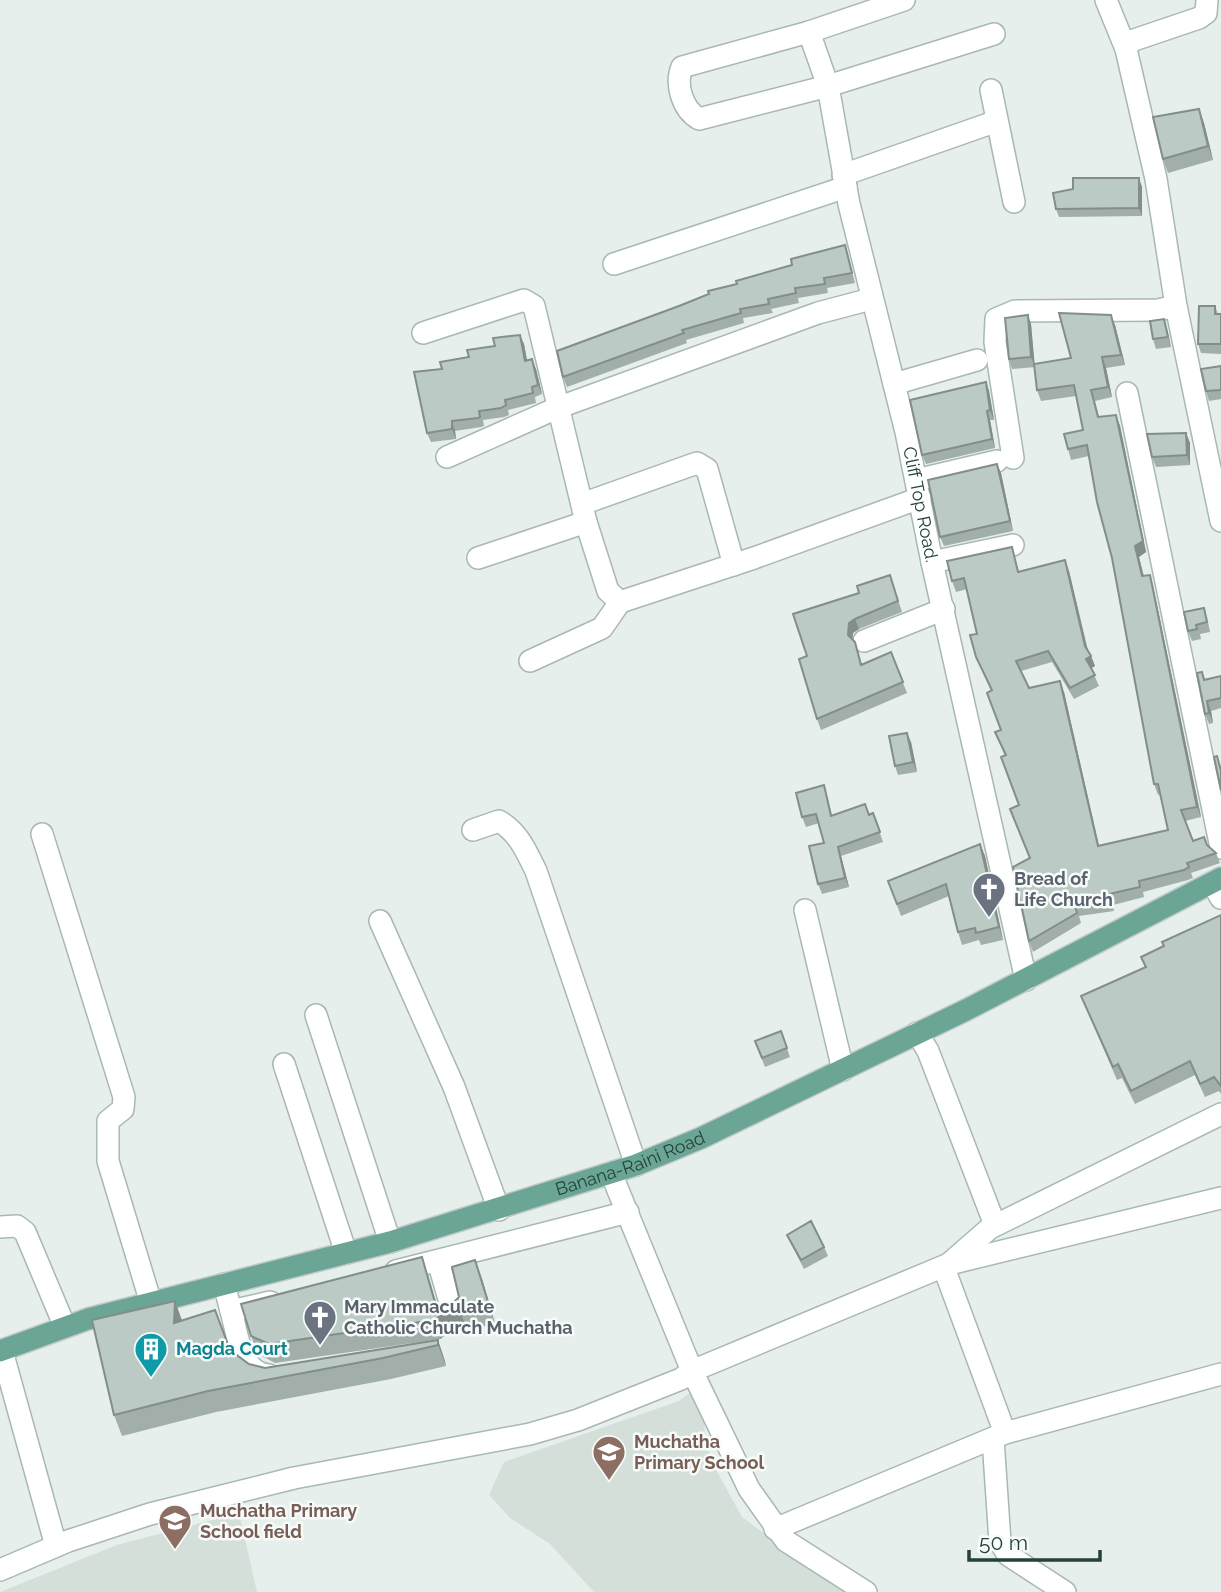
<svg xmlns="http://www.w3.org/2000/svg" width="1221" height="1592" font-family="Raleway,sans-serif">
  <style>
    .built { fill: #d4dfda }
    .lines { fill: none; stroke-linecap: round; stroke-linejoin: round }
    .minor-casing { stroke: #a8b8b2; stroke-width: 24 }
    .major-casing { stroke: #c2cac8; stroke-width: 24 }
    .minor { stroke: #fff; stroke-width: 21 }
    .major { stroke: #6aa596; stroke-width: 21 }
    .wall { fill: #a1aea9 }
    .shaded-wall { fill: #838d89 }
    .building { fill: #bbcac4; stroke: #838d89; stroke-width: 2 }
    .labels { text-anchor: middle; stroke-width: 5; stroke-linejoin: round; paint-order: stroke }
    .street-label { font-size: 18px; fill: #24423a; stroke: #f7fbf9 }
    .worship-label { font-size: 18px; font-weight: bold; fill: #5b616d; stroke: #f7fbf9; text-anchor: start }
    .culture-label { font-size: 18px; font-weight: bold; fill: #0d838f; stroke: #f7fbf9; text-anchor: start }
    .education-label { font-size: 18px; font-weight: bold; fill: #785e54; stroke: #f7fbf9; text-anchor: start }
  </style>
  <rect width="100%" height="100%" fill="#e6efeb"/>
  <path class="built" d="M691 1392 704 1413 705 1440 715 1468 742 1517 844 1592H594L550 1544 510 1518 489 1495 504 1462 679 1401Z
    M239 1513 257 1592H0L117 1545Z"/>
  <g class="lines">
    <defs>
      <g id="minor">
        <path d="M904 0 809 32 682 67C675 84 682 109 699 119L828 86 994 34"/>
        <path d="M1106 0 1126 49"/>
        <path d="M1207 0 1206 13 1199 18 1131 41 1126 49 1156 179 1176 306 1221 521"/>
        <path id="s1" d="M809 32 828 86 849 204 906 432 932 562 1026 980"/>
        <path d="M991 90 1014 202"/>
        <path d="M843 175 997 121"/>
        <path d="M614 264 846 187"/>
        <path d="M423 333 524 300 534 306 586 522 608 591 620 602 754 558 920 498"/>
        <path d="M894 384 977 360"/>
        <path d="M1127 393 1221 848"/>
        <path d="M447 457 557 408 818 313 871 299"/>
        <path d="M1013 458 995 342 996 319 1015 311 1158 310 1176 306"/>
        <path d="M916 480 997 461"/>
        <path d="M582 504 697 463 707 469 734 565"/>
        <path d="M478 558 586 522"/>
        <path d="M932 562 1013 545"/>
        <path d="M864 641 944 609"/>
        <path d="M530 661 602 628 620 602"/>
        <path d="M473 830 499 821C519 833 526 851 536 871L636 1165"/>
        <path d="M42 834 124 1097 123 1109 108 1121V1161L151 1303"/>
        <path d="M1212 883 1221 898"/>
        <path d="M805 910 843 1070"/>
        <path d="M380 921 454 1087 499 1210"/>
        <path d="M316 1015 390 1242"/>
        <path d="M917 1033 928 1051 995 1225"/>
        <path d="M284 1064 346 1253"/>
        <path d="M611 1173 692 1371 749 1489 786 1541 866 1592"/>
        <path d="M0 1227 17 1226 25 1232 65 1327"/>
        <path d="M438 1261 453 1313"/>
        <path d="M950 1263 990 1228 1221 1114"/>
        <path d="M944 1268 1005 1433"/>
        <path d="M396 1271 628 1212"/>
        <path d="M224 1284 231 1311 270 1302"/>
        <path d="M231 1311C238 1335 240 1373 269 1375"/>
        <path d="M2 1351 56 1546"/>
        <path d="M993 1439 1000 1542 1008 1555 1065 1592"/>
        <path d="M775 1529 1005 1433 1221 1374"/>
        <path d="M0 1570 68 1541 150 1514 294 1478 530 1434 578 1420 681 1379 692 1371 949 1264 1221 1198"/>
      </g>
      <g id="major">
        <path id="s2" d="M0 1351 88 1319 390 1242 636 1165 701 1138 966 1010 1221 878"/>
      </g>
    </defs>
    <use href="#minor" class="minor-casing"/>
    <use href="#major" class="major-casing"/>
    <use href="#minor" class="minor"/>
    <use href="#major" class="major"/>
  </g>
  <path class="wall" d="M1199 109 1204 123 1213 160 1168 173 1163 159Z
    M1142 187V216L1059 217 1056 209Z
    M845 245 855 283 827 288 828 293 798 298 799 303 771 309 773 313 743 318 744 323 686 340 687 343 567 387 563 377 737 284Z
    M1215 306 1218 314H1221V354L1201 353 1198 344Z
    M1031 324 1034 364 1071 358 1115 325 1125 365 1106 368 1112 397 1095 401 1099 417 1116 415 1120 426 1146 552 1139 557 1144 576 1150 575 1153 586 1201 817 1185 821 1193 841 1207 845 1216 853 1220 863 1191 873 1193 878 1188 880 1143 892 1144 897 1113 905 1114 911 1079 916 1081 923 1033 952 1029 941 1030 858 1019 805 1005 756 995 732 1001 730 991 691 976 657 977 634 967 589 956 592 952 581 1012 547 1019 572 1069 571 1088 650 1095 666 1091 668 1099 686 1074 699 1052 662 1021 671 1029 688 1064 692 1099 845 1168 830 1160 794 1158 795 1154 784 1112 558 1089 456 1071 460 1068 449 1083 430 1076 396 1041 401 1037 390 1035 367 1012 369 1009 359Z
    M1167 329 1171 347 1156 349 1153 339Z
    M524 344 527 361 536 369 542 394 535 397 536 403 508 410 509 415 504 417 483 420 484 426 481 427 455 431 456 439 431 442 427 433 442 369Z
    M1221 366V399L1209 401 1206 391Z
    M986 382 989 391 994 420H990L995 448 926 464 922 455Z
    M1186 433 1190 443V465L1156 467 1152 457Z
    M997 464 1001 473 1013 531 944 546 940 537Z
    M890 575 902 612 859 629 853 633 852 640 855 642 862 665 891 652 907 693 821 730 817 719 807 656 859 593Z
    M1207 617 1210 632 1200 634 1201 639 1192 641 1188 631Z
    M1202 672 1205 679 1221 676V708L1211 711 1213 723 1209 724 1205 714Z
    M911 742 917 772 898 775 895 766Z
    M827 795 832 815H869L873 813 883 842 841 856 849 887 822 894 818 884 824 843 819 823 806 827 802 817Z
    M980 844 985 856 1003 940 981 945 979 940 962 945 958 932 949 896 901 916 888 881Z
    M1221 915V1094L1219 1091 1205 1097 1195 1075 1135 1104 1122 1078 1117 1080 1081 996 1145 967 1141 957Z
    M781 1031 790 1057 765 1067 755 1041Z
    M787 1235 824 1247 828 1256 804 1269 791 1244Z
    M428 1275 436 1302 438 1305 449 1307 459 1297 482 1279 495 1323 467 1332 464 1322 440 1339 275 1363 258 1354 251 1336Z
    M175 1301 182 1320 230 1350 249 1364 265 1368 438 1340 446 1366 391 1379 216 1412 122 1436 114 1415Z"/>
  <path class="shaded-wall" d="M1199 109 1204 123 1213 160 1208 146Z
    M1139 178 1142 187V216L1139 208Z
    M1028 315 1031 324 1035 367 1031 357Z
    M1111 315 1115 325 1125 365 1121 355Z
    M1164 319 1167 329 1171 347 1168 337Z
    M520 335 524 344 529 371 525 361Z
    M1102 357 1106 368 1112 397 1108 387Z
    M532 359 536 369 542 394 538 385Z
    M986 382 989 391 994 420 990 410Z
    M987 411 990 420 995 448 992 439Z
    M1116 415 1120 426 1146 552 1139 557 1146 587 1142 576 1135 546Z
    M452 421 455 431 456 439 452 429Z
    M1186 433 1190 443V465L1187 455Z
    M997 464 1001 473 1013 531 1010 521Z
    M1065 560 1069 571 1089 657 1091 656 1095 666 1090 669 1086 659 1085 646Z
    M1150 575 1153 586 1201 817 1197 807Z
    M855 619 859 629 853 633 852 645 848 635 849 623Z
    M1060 681 1064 692 1101 856 1098 846Z
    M1207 701 1211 711 1213 723 1209 713Z
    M907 733 911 742 917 772 913 762Z
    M980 844 985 856 1003 940 999 927Z
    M838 847 841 856 849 887 845 878Z
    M422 1257 440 1316 457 1304 464 1322 440 1339 434 1320V1299Z
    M475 1260 482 1279 495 1323 489 1305Z
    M175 1301 182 1322 174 1323Z
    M438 1340 445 1361 446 1366 438 1345Z"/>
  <path class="building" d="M1199 109 1208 146 1163 159 1153 117Z
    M1073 178H1139V208L1056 209 1053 193 1073 189Z
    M845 245 852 273 824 278 825 284 795 288 796 293 768 299 769 304 740 309 741 313 682 330 684 333 563 377 557 351 679 306 709 294 708 291 737 284 736 281 792 265 791 259Z
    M1199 306H1215V314H1221V344H1198Z
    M1059 313 1111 315 1121 355 1102 357 1108 387 1091 390 1098 417 1116 415 1143 541 1135 546 1142 576 1150 575 1197 807 1181 810 1193 841 1204 837 1207 845 1216 853 1187 863 1189 867 1184 870 1139 881 1140 887 1109 894 1110 900 1075 906 1077 913 1029 941 1013 867 1030 858 1010 809 1019 805 1001 757 1006 755 995 732 1001 730 987 693 992 690 976 657 970 635 977 634 964 578 952 581 947 561 1012 547 1018 572 1065 560 1085 646 1091 656 1086 659 1095 675 1070 688 1048 651 1016 661 1029 688 1060 681 1098 846 1168 830 1158 784H1154L1112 558 1097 502 1087 445 1068 449 1064 434 1083 430 1074 385 1037 390 1034 364 1071 358Z
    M1028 315 1031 357 1009 359 1005 318Z
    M1164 319 1168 337 1153 339 1150 321Z
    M520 335 525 361 532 359 538 385 532 387 533 393 505 400 506 405 501 408 479 411 480 417 478 418 452 421V429L427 433 414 372 442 369 440 362 469 357 467 350 495 346 493 338Z
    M1221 366V390L1206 391 1201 369Z
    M986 382 990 410 987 411 992 439 922 455 910 400Z
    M1186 433 1187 455 1152 457 1147 434Z
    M997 464 1010 521 940 537 928 480Z
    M890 575 898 601 855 619 849 623 848 635 855 642 861 665 891 652 903 682 817 719 799 659 807 656 793 614 859 593 857 586Z
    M1204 608 1207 622 1196 625 1197 629 1188 631 1184 612Z
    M1202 672 1204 680 1221 676V698L1207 701 1209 713 1205 714 1197 673Z
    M907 733 913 762 895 766 889 736Z
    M1217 756 1221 771V790L1214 757Z
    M824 785 831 816 865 804 869 815 873 813 880 832 838 847 845 878 818 884 809 846 824 843 816 814 802 817 796 793Z
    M980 844 999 927 976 933 975 928 958 932 946 884 897 904 888 881Z
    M1221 915V1086L1214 1077 1200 1084 1190 1061 1131 1091 1118 1064 1113 1067 1081 996 1146 967 1141 957 1164 946 1162 942Z
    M781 1031 787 1048 762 1058 755 1041Z
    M811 1221 824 1247 801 1260 787 1235Z
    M422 1257 434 1299 438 1305 449 1307 459 1297 452 1267 475 1260 489 1305 460 1314 457 1304 434 1320 269 1344 251 1336 241 1304Z
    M175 1301 174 1323 215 1310 230 1350 249 1364 265 1368 438 1340V1345L383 1358 208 1391 114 1415 92 1320Z"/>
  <defs>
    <symbol id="church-pin" viewBox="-11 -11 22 30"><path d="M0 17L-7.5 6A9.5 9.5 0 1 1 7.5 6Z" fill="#6b7280" stroke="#f7fbf9"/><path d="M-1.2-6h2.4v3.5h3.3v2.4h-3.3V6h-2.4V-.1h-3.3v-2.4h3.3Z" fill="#fff"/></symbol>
    <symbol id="building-pin" viewBox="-11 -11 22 30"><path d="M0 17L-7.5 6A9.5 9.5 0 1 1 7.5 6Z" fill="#0f9aa8" stroke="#f7fbf9"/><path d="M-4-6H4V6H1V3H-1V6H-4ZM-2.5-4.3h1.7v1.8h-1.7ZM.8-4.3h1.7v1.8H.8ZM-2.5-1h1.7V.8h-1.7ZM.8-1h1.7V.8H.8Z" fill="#fff"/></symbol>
    <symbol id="school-pin" viewBox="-11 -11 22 30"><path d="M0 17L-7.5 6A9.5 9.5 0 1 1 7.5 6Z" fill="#8d6e63" stroke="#f7fbf9"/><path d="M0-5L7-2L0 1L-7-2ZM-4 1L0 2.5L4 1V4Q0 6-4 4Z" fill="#fff"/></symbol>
  </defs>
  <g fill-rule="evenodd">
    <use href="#church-pin" x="970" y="870" width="38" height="52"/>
    <use href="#church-pin" x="301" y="1298" width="38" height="52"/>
    <use href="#building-pin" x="132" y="1330" width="38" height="52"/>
    <use href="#school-pin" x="590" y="1433" width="38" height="52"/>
    <use href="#school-pin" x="156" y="1502" width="38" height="52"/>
  </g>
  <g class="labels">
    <g class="street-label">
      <text dy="6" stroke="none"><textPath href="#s1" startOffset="486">Cliff Top Road.</textPath></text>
      <text dy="6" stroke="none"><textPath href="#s2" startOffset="658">Banana-Raini Road</textPath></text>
    </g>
    <g class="worship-label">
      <text x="1014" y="885">Bread of<tspan x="1014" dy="21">Life Church</tspan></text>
      <text x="344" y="1313">Mary Immaculate<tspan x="344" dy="21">Catholic Church Muchatha</tspan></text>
    </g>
    <g class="culture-label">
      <text x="176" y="1355">Magda Court</text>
    </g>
    <g class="education-label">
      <text x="634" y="1448">Muchatha<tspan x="634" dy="21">Primary School</tspan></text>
      <text x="200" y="1517">Muchatha Primary<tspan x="200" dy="21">School field</tspan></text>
    </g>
  </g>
  <path d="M969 1550v10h131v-10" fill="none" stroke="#24423a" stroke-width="3.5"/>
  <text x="979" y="1550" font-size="21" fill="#24423a" stroke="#f7fbf9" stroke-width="5" paint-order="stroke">50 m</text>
</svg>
